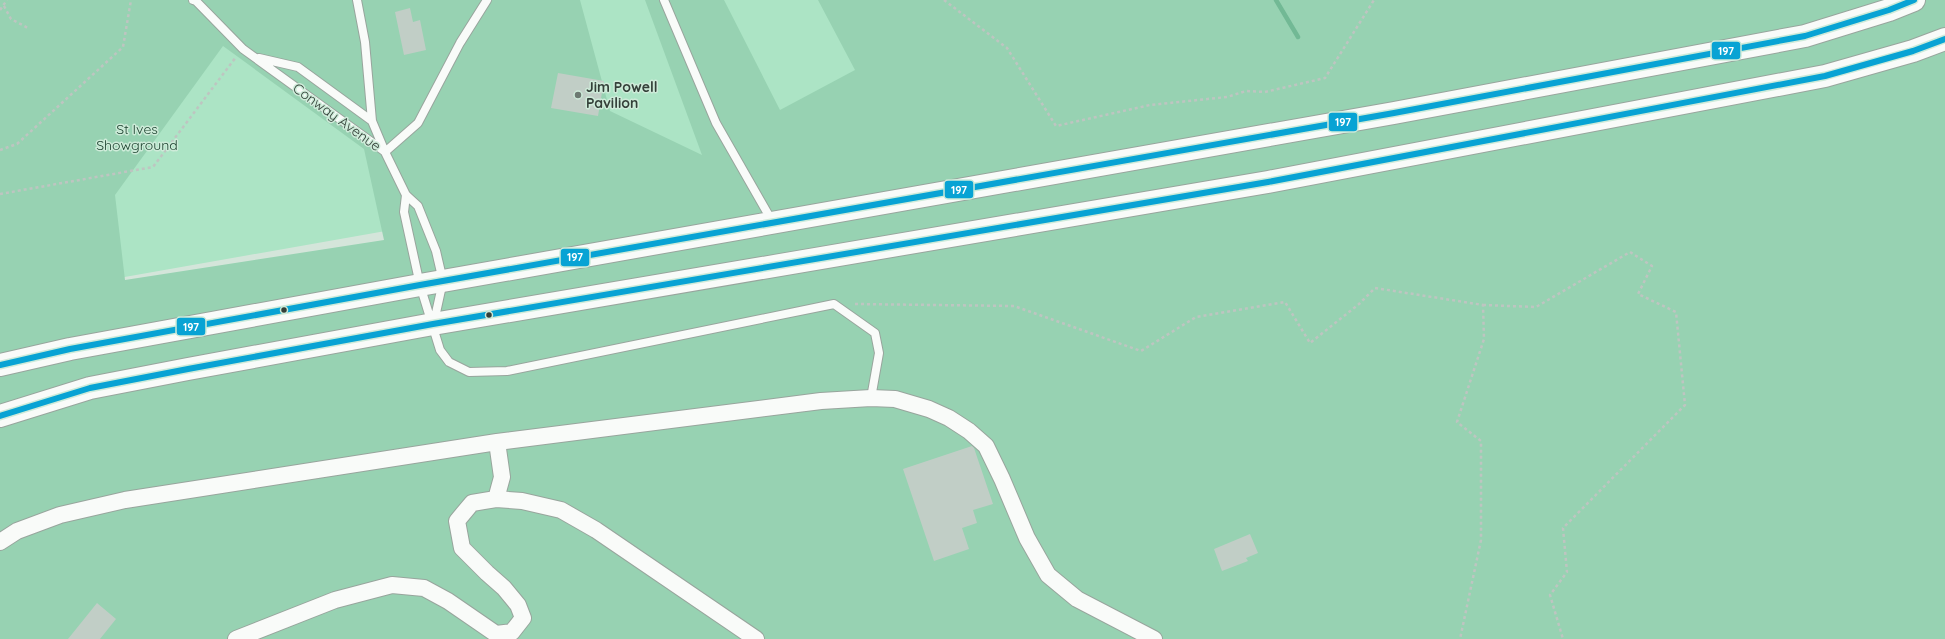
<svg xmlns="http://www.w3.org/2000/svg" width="1945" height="639" font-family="Quicksand,sans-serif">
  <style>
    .green { fill: #ace4c5 }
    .forest { fill: #97d2b2; fill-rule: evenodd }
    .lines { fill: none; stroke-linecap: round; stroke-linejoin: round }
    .stream { stroke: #72b995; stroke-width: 4.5 }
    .building { fill: #c1cec6 }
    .service-casing { stroke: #98a59d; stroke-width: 10 }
    .minor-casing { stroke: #98a59d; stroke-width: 18 }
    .trunk-casing { stroke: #98a59d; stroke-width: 24 }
    .path { stroke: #bec5c1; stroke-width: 2.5; stroke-dasharray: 3 3; stroke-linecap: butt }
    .service { stroke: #f9fbf9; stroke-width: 8 }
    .minor { stroke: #f9fbf9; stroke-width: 16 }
    .trunk { stroke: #f9fbf9; stroke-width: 22 }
    .bus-1-casing { stroke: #ceebd9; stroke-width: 9 }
    .bus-1 { stroke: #08a3d4; stroke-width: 6 }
    .poi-dot { fill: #6c7a71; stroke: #ceebd9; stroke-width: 1.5 }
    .bus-dot { fill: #344039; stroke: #ceebd9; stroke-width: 1.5 }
    .labels { text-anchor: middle; stroke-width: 3; stroke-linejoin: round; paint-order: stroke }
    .poi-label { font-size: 14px; font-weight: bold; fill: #344039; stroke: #ceebd9; text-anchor: start }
    .street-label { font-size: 14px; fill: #344039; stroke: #ceebd9 }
    .park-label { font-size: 14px; fill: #1c432f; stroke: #ceebd9 }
    .line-badge { stroke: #ceebd9; stroke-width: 1.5 }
    .badge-label { font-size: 11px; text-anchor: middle; font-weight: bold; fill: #fff }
  </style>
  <rect width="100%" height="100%" fill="#d4e5da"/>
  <path class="green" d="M0 0H990L895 141 0 299Z"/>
  <path class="forest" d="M0 0H580L610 111 702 155 645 0H724L780 110 855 70 818 0H1945V639H0ZM223 46 364 149 384 240 125 280 115 195Z"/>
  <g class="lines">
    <path class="stream" d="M1276 0 1298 37"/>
  </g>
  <path class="building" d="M410 8 413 22 420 20 426 50 404 55 395 12Z
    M558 73 604 81 598 116 551 108Z
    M972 446 974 448 993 504 973 510 977 523 962 528 969 549 934 561 903 469Z
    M1250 534 1258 553 1246 558 1248 561 1222 571 1214 549Z
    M97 603 116 619 100 639H68Z"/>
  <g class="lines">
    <defs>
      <path id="service" d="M193 0 196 1 243 49 384 151
        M357 0 365 42 372 121 385 152 406 195 418 206 436 251 443 281 434 322
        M664 0 716 123 772 221
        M259 58 298 67 372 121
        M385 152 418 123 460 43 487 0
        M406 195 404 212 420 285 440 350 449 362 469 372 507 371 834 304 875 333 879 353 871 398"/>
      <path id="minor" d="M496 499 502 477 497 442
        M0 542 17 531 60 515 125 500 497 442 821 401 871 398 895 399 929 409 949 418 969 431 986 446 1002 479 1027 538 1048 575 1077 599 1154 639
        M236 639 335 600 392 585 424 588 448 601 496 634 512 632 523 618 518 605 504 588 487 573 462 548 457 521 472 503 496 499 522 501 561 510 596 530 756 639"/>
      <path id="trunk" d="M0 365 70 349 420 285 1394 113 1805 36 1889 10 1914 0
        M0 416 90 388 188 369 433 324 1268 182 1825 76 1913 51 1945 39"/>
    </defs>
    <use href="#service" class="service-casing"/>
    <use href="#minor" class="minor-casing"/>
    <use href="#trunk" class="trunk-casing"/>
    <path class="path" d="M944 0 1007 48 1056 126 1150 105 1227 97 1246 91 1265 92 1325 78 1374 0
      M4 6 11 19 28 28
      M0 10 7 0
      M0 150 17 144 123 47 131 0
      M0 194 153 167 236 57
      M855 304 1014 306 1141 351 1196 317 1285 302 1310 343 1359 304 1375 288 1483 305 1484 339 1457 422 1481 441V540L1460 639
      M1483 305 1536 307 1630 252 1652 266 1638 294 1676 312 1685 405 1563 528 1567 572 1550 595 1563 639"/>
    <use href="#service" class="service"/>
    <use href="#minor" class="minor"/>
    <use href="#trunk" class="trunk"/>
    <defs>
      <path id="bus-1" d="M0 365 70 349 420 285 1394 113 1805 36 1889 10 1914 0
        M0 416 90 388 188 369 433 324 1268 182 1825 76 1913 51 1945 39"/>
    </defs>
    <use href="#bus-1" class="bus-1-casing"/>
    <use href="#bus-1" class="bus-1"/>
  </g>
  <circle class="poi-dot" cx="578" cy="95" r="4"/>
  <g class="bus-dot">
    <circle cx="284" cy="310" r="3.5"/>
    <circle cx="489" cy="315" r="3.5"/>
  </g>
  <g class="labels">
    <g class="poi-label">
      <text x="586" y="92">Jim Powell<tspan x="586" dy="16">Pavilion</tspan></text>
    </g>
    <g class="street-label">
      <text transform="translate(337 117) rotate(36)" y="5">Conway Avenue</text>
    </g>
    <g class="park-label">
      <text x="137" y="134">St Ives<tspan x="137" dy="16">Showground</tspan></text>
    </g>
  </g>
  <g class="line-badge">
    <rect x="1711" y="41" width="30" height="19" rx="4" fill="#08a3d4"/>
    <rect x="1328" y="112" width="30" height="20" rx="4" fill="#08a3d4"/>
    <rect x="944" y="180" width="30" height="19" rx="4" fill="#08a3d4"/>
    <rect x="560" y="248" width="30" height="19" rx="4" fill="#08a3d4"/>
    <rect x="176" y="317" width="30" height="19" rx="4" fill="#08a3d4"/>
  </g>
  <g class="badge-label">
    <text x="1726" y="55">197</text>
    <text x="1343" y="126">197</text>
    <text x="959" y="194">197</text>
    <text x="575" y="261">197</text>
    <text x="191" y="331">197</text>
  </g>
</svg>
